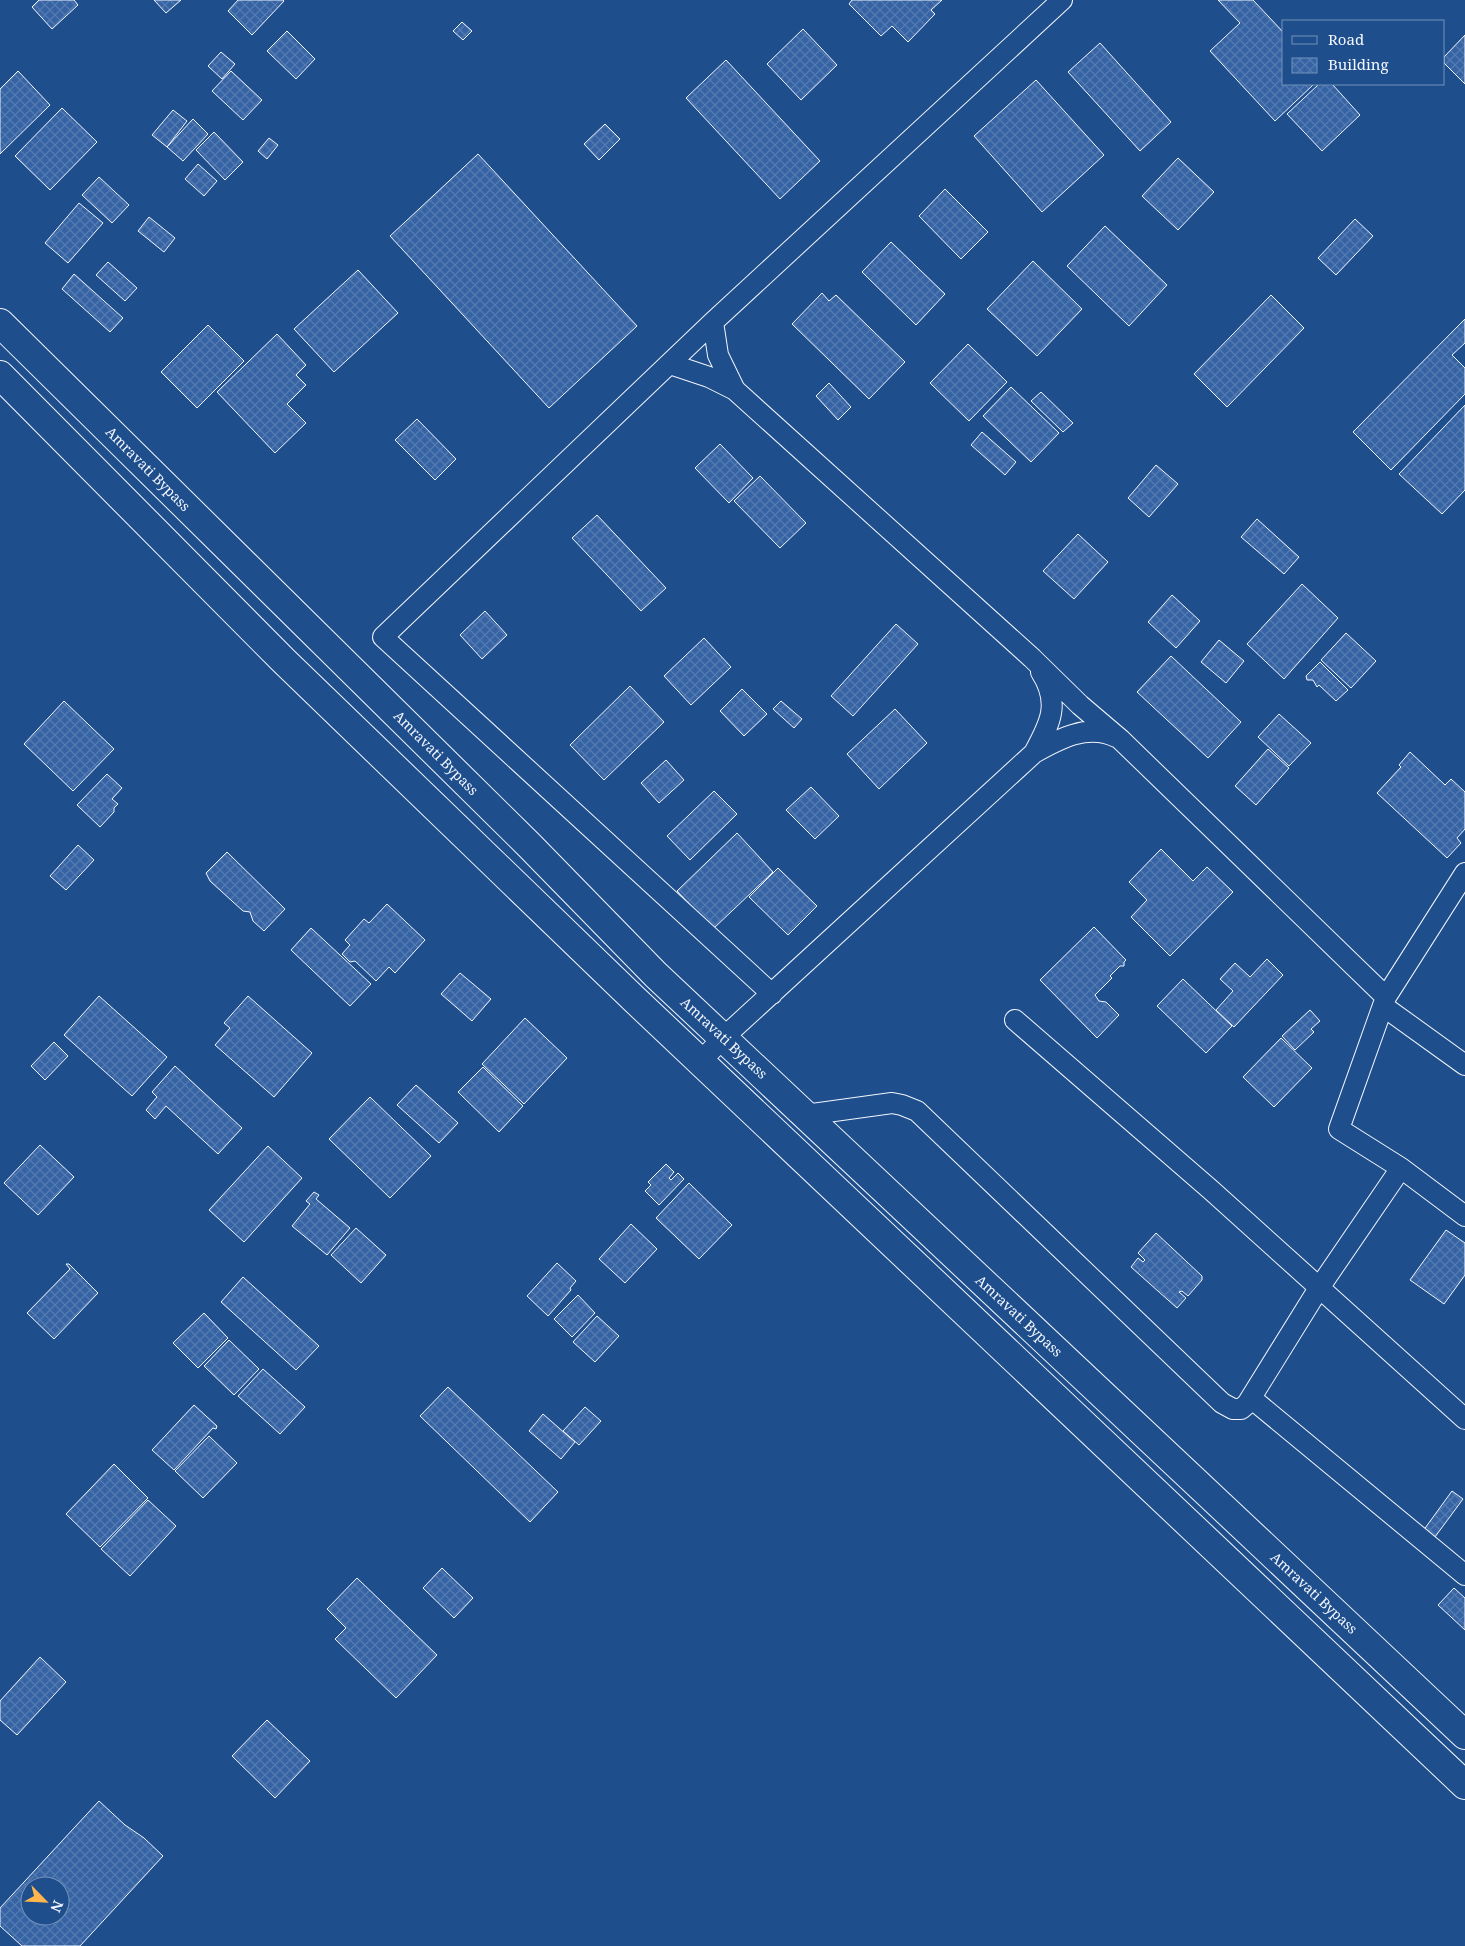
<svg xmlns="http://www.w3.org/2000/svg" width="1465" height="1946" font-family="'Noto Serif',serif">
  <style>
    .building { fill: url(#building-cross-hatch); stroke: #f2f6ff; fill-rule: evenodd }
    .lines { fill: none; stroke-linecap: round; stroke-linejoin: round }
    .minor-casing { stroke: #f2f6ff; stroke-width: 22 }
    .highway-casing { stroke: #f2f6ff; stroke-width: 30 }
    .minor { stroke: #1f4e8c; stroke-width: 20 }
    .highway { stroke: #1f4e8c; stroke-width: 28 }
    .labels { text-anchor: middle; stroke-width: 4; stroke-linejoin: round; paint-order: stroke }
    .street-label { font-size: 14px; fill: #f2f6ff; stroke: #1f4e8c }
  </style>
  <defs>
    <pattern id="building-cross-hatch" width="8" height="8" patternUnits="userSpaceOnUse" patternTransform="scale(1.25)"><rect width="8" height="8" fill="#3563a3"/><path d="M0 0l8 8M0 8l8-8" fill="none" stroke="#537ab1"/></pattern>
  </defs>
  <rect width="100%" height="100%" fill="#1f4e8c"/>
  <path class="building" d="M39 0H74L78 5 52 29 32 7Z
    M154 0H181L166 13Z
    M238 0H283L284 1 252 35 228 11Z
    M852 0H942L931 10 935 14 908 42 892 26 881 36 849 4Z
    M1218 0H1253L1284 33V84H1314L1275 121 1210 51 1240 23Z
    M462 22 472 31 463 40 453 31Z
    M803 29 837 65 801 100 767 64Z
    M287 31 315 59 296 79 267 51Z
    M1465 35V84L1444 63V57Z
    M1100 43 1171 122 1140 151 1068 72Z
    M221 52 235 64 222 79 208 66Z
    M726 60 820 161 780 199 686 98Z
    M18 71 50 105 0 154V89Z
    M231 71 262 100 243 120 212 91Z
    M1036 80 1104 155 1042 212 974 136Z
    M1319 84H1332L1360 115 1322 151 1287 114Z
    M62 108 97 142 50 190 15 156Z
    M173 110 187 121 167 147 152 135Z
    M193 119 208 134 183 161 167 147Z
    M605 124 620 139 599 160 584 144Z
    M214 132 243 162 225 180 196 150Z
    M269 138 278 145 267 159 258 151Z
    M478 154 637 326 549 408 390 236Z
    M1178 158 1214 192 1178 230 1142 196Z
    M198 164 217 181 204 196 185 179Z
    M99 177 129 205 112 223 82 195Z
    M945 189 988 232 961 259 919 216Z
    M79 203 103 223 68 263 45 243Z
    M149 217 175 238 164 252 138 231Z
    M1355 219 1373 236 1336 275 1318 258Z
    M1105 226 1167 285 1129 326 1067 266Z
    M891 242 945 294 916 325 862 272Z
    M1033 261 1082 309 1037 356 987 309Z
    M108 262 137 288 125 301 96 275Z
    M358 270 398 313 334 372 294 329Z
    M74 274 123 318 110 332 62 289Z
    M822 293 829 301 836 295 905 362 869 399 792 324Z
    M1271 295 1304 328 1227 407 1194 374Z
    M1465 319V343L1452 355 1465 368V394L1391 470 1353 432Z
    M208 325 244 361 197 408 161 372Z
    M277 334 306 365 296 375 306 385 287 404 306 423 275 453 217 392Z
    M968 344 1007 382 969 421 930 383Z
    M829 383 851 407 838 420 816 396Z
    M1011 387 1059 433 1031 462 983 416Z
    M1041 392 1073 423 1063 432 1031 401Z
    M1465 405V490L1442 514 1399 474Z
    M417 419 456 459 435 480 395 440Z
    M982 432 1016 462 1005 475 971 445Z
    M720 444 753 478 729 503 695 468Z
    M1156 465 1178 484 1149 517 1128 498Z
    M760 476 806 523 780 548 734 501Z
    M597 515 666 588 641 611 572 538Z
    M1257 519 1299 557 1284 574 1241 537Z
    M1078 534 1108 562 1074 599 1043 571Z
    M1302 584 1338 618 1284 679 1247 644Z
    M1172 595 1200 621 1176 648 1148 622Z
    M485 611 507 635 482 659 460 635Z
    M896 624 918 644 853 716 831 696Z
    M1346 633 1376 661 1351 688 1321 660Z
    M704 638 731 667 691 705 664 676Z
    M1219 640 1244 661 1226 683 1201 662Z
    M1171 656 1241 722 1208 758 1137 692Z
    M1320 662 1348 690 1336 701 1319 685 1317 687 1313 680H1307L1306 676Z
    M630 686 664 722 604 780 570 745Z
    M742 689 767 714 744 736 720 711Z
    M64 701 114 749 73 791 24 744Z
    M781 701 802 719 794 728 773 709Z
    M895 709 927 743 879 789 847 754Z
    M1279 714 1311 743 1289 766 1258 737Z
    M1268 749 1289 768 1256 805 1235 786Z
    M1410 752 1445 785 1451 779 1465 792V829L1457 838 1461 843 1447 858 1377 793 1401 767 1399 765Z
    M666 760 684 780 659 803 641 783Z
    M107 774 122 788 112 799 118 804 114 808V812L100 827 77 805Z
    M811 787 839 816 815 839 786 810Z
    M714 791 737 814 690 860 667 836Z
    M737 833 773 872 713 929 677 891Z
    M78 845 94 860 66 890 50 876Z
    M1161 849 1193 881 1207 867 1233 892 1170 956 1131 917 1147 900 1129 882Z
    M227 852 285 909 264 931 253 921 250 912 243 911 210 881 206 873Z
    M778 868 817 906 788 935 749 897Z
    M387 904 425 940 395 973 389 967 376 981 355 961 350 962 342 954 350 945 345 940 364 919 369 923Z
    M1094 927 1126 960 1124 962V966H1120L1110 976 1112 978 1095 995 1099 1001 1106 1002 1119 1015 1097 1038 1040 980Z
    M311 928 371 984 350 1006 291 950Z
    M1267 959 1283 975 1234 1027 1216 1010 1233 991 1220 979 1235 963 1250 977Z
    M460 973 491 999 472 1021 441 994Z
    M1183 979 1232 1026 1206 1053 1157 1006Z
    M99 996 167 1057 132 1096 64 1035Z
    M248 996 312 1053 274 1097 215 1045 230 1028 224 1023Z
    M1310 1010 1320 1021 1311 1029 1314 1032 1295 1050 1282 1036Z
    M525 1018 567 1058 524 1104 482 1064Z
    M1281 1038 1312 1068 1274 1107 1243 1077Z
    M54 1042 68 1056 45 1080 31 1066Z
    M175 1066 242 1128 218 1154 166 1106 155 1119 146 1110 157 1097 152 1092Z
    M483 1067 523 1106 499 1132 458 1092Z
    M416 1085 458 1123 439 1143 397 1105Z
    M370 1097 431 1156 390 1198 329 1139Z
    M40 1145 74 1177 38 1215 4 1183Z
    M268 1146 302 1178 244 1242 209 1210Z
    M666 1164 674 1172 669 1178 671 1180 678 1173 684 1179 659 1205 645 1191 651 1185 648 1182Z
    M689 1183 732 1225 699 1259 656 1218Z
    M314 1192 319 1195 316 1199 350 1228 327 1255 292 1226 310 1204 306 1201Z
    M631 1224 657 1249 625 1283 599 1259Z
    M356 1228 386 1255 361 1283 331 1255Z
    M1446 1230 1465 1243V1275L1444 1304 1410 1280Z
    M1156 1233 1202 1276V1280L1188 1296 1182 1291 1179 1292 1186 1298 1177 1308 1131 1267 1138 1258 1143 1262 1145 1260 1138 1253Z
    M557 1263 576 1281 570 1288 571 1290 548 1316 527 1296Z
    M66 1264H69L98 1293 54 1339 27 1313 70 1269Z
    M243 1277 319 1346 296 1370 221 1302Z
    M578 1295 595 1313 572 1337 554 1319Z
    M204 1313 228 1338 198 1368 173 1343Z
    M597 1316 619 1336 595 1362 573 1342Z
    M229 1340 259 1369 234 1395 204 1366Z
    M263 1369 305 1407 280 1434 238 1396Z
    M448 1387 558 1492 530 1522 420 1416Z
    M194 1405 217 1426 216 1429 213 1428 174 1470 152 1450Z
    M585 1407 601 1421 579 1445 563 1431Z
    M543 1414 575 1442 561 1459 529 1431Z
    M209 1436 237 1463 203 1498 175 1471Z
    M114 1464 148 1498 100 1547 66 1514Z
    M1452 1491 1463 1499 1432 1541 1423 1531Z
    M148 1500 176 1526 130 1576 101 1549Z
    M442 1568 473 1598 454 1618 423 1588Z
    M357 1578 437 1655 396 1698 335 1639 346 1628 327 1609Z
    M1454 1588 1465 1598V1630L1438 1605Z
    M40 1657 66 1682 17 1735 0 1720V1701Z
    M267 1720 310 1761 275 1798 232 1756Z
    M99 1801 125 1825 144 1838 163 1856 80 1946H22L0 1926V1908ZM30 1886H60V1916H30Z"/>
  <g class="lines">
    <defs>
      <path id="minor" d="M713 322 718 355 735 390
        M670 364 709 377 735 390 1032 658 1080 705 1120 739 1386 997
        M1034 753C1059 739 1088 723 1116 737
        M1465 873 1386 997 1339 1129 1401 1168 1465 1216
        M772 994 383 637 713 322 1062 0
        M1383 1006 1465 1065
        M1015 1020 1211 1190 1465 1419
        M700 1062 723 1038 1034 753C1050 724 1061 703 1041 672
        M805 1115 892 1103 902 1105 917 1111 1222 1403 1233 1409H1241L1247 1404 1319 1288 1401 1168
        M1251 1398 1465 1575"/>
      <path id="highway" d="M0 323 529 845 656 975 1465 1735
        M0 375 284 661 633 998 1465 1785"/>
    </defs>
    <use href="#minor" class="minor-casing"/>
    <use href="#highway" class="highway-casing"/>
    <use href="#minor" class="minor"/>
    <use href="#highway" class="highway"/>
  </g>
  <g class="labels">
    <g class="street-label">
      <text transform="translate(148 469) rotate(45)" y="5">Amravati Bypass</text>
      <text transform="translate(436 753) rotate(45)" y="5">Amravati Bypass</text>
      <text transform="translate(724 1038) rotate(43)" y="5">Amravati Bypass</text>
      <text transform="translate(1019 1316) rotate(43)" y="5">Amravati Bypass</text>
      <text transform="translate(1314 1593) rotate(43)" y="5">Amravati Bypass</text>
    </g>
  </g>
  <rect x="1282" y="20" width="162" height="65" fill="#1f4e8c" stroke="#7391ba"/>
  <rect x="1292" y="36" width="25" height="8" fill="#1f4e8c" stroke="#7391ba"/>
  <text x="1328" y="45" font-size="15" fill="#f2f6ff">Road</text>
  <rect x="1292" y="58" width="25" height="15" fill="url(#building-cross-hatch)" stroke="#7391ba"/>
  <text x="1328" y="70" font-size="15" fill="#f2f6ff">Building</text>
  <g transform="translate(45 1901) rotate(114)"><circle r="24" fill="#1f4e8c" stroke="#7391ba"/>
  <path d="M0-4L9 19L0 12L-9 19Z" fill="#ffb74d"/>
  <text y="-8" font-size="14" font-weight="bold" text-anchor="middle" fill="#f2f6ff">N</text>
  </g>
</svg>
